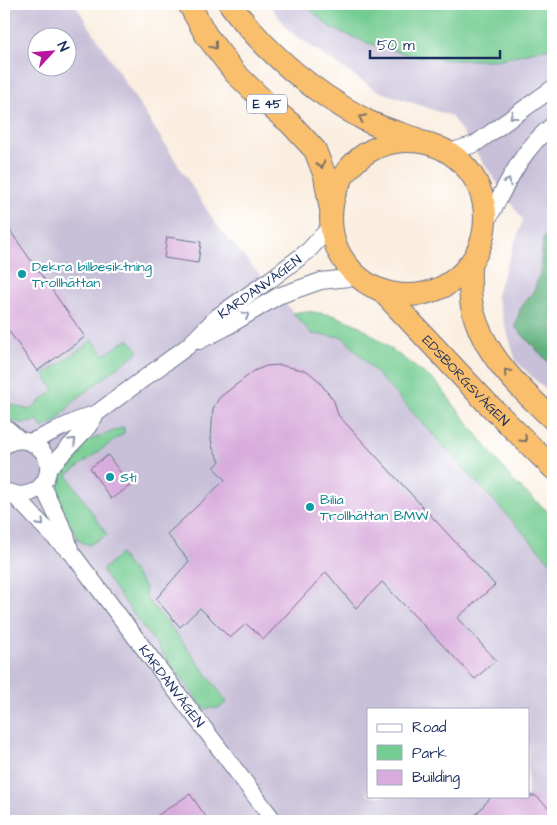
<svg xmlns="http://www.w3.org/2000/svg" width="557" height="825" font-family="'Architects Daughter',sans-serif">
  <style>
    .industrial { fill: #c8bfd8; fill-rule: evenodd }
    .green { fill: #74cc92; stroke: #487e78 }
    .forest { fill: #5fb07c; stroke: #3d706d }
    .building { fill: #d8acdc }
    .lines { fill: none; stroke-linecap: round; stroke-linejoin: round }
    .tertiary-casing { stroke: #69728c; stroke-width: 18 }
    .trunk-casing { stroke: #69728c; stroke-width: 24 }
    .tertiary { stroke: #fff; stroke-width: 16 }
    .trunk { stroke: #f9bf6d; stroke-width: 22 }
    .oneway { stroke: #7f7065 }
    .oneway2 { stroke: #8d97ae }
    .culture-dot { fill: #0f9aa8; stroke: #fff; stroke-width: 2 }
    .labels { text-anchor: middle; stroke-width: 4.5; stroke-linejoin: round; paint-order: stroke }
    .shield { fill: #fff; stroke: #5f6d8e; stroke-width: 1 }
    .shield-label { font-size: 12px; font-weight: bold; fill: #1b2f5e }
    .culture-label { font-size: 14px; fill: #0d838f; stroke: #fff; text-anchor: start }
    .street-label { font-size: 14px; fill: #1b2f5e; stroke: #fff }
  </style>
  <rect width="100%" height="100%" fill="#fff"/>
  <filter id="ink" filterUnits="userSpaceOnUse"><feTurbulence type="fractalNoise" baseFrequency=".02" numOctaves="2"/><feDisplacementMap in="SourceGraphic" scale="10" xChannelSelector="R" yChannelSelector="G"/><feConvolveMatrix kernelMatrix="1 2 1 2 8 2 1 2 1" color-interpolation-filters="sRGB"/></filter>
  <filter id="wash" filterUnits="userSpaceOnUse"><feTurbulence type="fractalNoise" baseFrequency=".0096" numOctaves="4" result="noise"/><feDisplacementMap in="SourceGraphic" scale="20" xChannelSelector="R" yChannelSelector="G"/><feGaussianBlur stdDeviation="1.12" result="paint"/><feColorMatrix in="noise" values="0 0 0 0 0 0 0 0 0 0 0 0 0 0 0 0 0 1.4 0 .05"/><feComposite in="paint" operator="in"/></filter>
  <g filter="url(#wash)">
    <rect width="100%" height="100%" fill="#faeee0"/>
    <path class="industrial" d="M4 4H75L218 227 312 334 343 337 553 565V821H4ZM38 38H68V68H38ZM368 709H528V796H368Z
      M269 4H553V397L516 361 496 295 523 220 451 116 375 90 289 31Z"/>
    <path class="green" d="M304 4H553V47L497 60H448L409 55 365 42 331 28Z
      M306 311 333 315 360 326 437 383 513 481 553 516V565L343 337 312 334 293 313Z
      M128 339 139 351 75 400 57 421 42 428 38 420C24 426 18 423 4 416V401L6 403 29 410 54 390 44 375 93 340 104 355Z
      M124 427V433L67 475 107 535 89 545 79 541 59 502 57 483 66 458 80 444Z
      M120 554 145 587 146 598 173 629 227 702 219 708 204 709 104 574 103 569Z"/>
    <path class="forest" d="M553 228V367L515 327 520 309 534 290 540 273 543 239Z"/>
    <g id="blocks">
      <path class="building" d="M4 222 85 337 37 371 4 324Z
        M167 237 201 242 198 263 164 258Z
        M280 365 307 371 318 380 334 401 338 415 495 585 457 618 496 660 475 679 382 582 356 608 326 572 264 639 246 624 230 638 200 608 180 627 156 599 189 561 167 534 225 480 214 468 220 461 213 449 211 439 213 409 219 398 254 371 266 366Z
        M108 455 130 486 111 499 90 468Z
        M190 794 209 821H149Z
        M492 796H536L553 812V821H470Z"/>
    </g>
  </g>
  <g filter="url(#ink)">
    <use href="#blocks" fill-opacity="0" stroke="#69728c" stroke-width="1"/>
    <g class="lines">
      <defs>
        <g id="tertiary">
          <path d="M449 152 475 144 553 88"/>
          <path d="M485 225C504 190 521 149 553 125"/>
          <path d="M199 341 225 328 278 296 321 281 358 277"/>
          <path d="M4 426 20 440"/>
          <path d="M30 442C53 433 74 420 97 413"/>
          <path d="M4 446C13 440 23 438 33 444 65 461 42 506 8 492"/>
          <path id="s1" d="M48 469 88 427 97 413 188 346 218 316 271 279 308 251 331 226"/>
          <path d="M42 485 66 535 71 552"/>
          <path id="s2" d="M11 493C32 512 49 535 71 552L274 821"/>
        </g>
        <g id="trunk">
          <path d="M189 4 206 35 235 73 267 104 290 123 315 150 325 176 330 205"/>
          <path d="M230 4C264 50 309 89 360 117 376 127 396 132 414 138"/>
          <circle cx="408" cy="218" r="77"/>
          <path d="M470 264C470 278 469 292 472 306 481 352 520 389 553 419"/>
          <path id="s3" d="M381 290 486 402 553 468"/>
        </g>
      </defs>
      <use href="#tertiary" class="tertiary-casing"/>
      <use href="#trunk" class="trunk-casing"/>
      <use href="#tertiary" class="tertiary"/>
      <use href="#trunk" class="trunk"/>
    </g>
    <defs><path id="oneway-chevron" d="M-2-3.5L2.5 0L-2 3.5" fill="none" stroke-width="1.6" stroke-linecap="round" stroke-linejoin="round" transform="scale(1.25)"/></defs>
    <g class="oneway">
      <use href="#oneway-chevron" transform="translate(214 46) rotate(53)"/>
      <use href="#oneway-chevron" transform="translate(362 118) rotate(-154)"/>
      <use href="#oneway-chevron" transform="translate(321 165) rotate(70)"/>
      <use href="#oneway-chevron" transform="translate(507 372) rotate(-130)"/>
      <use href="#oneway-chevron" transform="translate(524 439) rotate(44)"/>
    </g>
    <g class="oneway2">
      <use href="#oneway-chevron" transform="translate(513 116) rotate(144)"/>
      <use href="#oneway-chevron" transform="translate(508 182) rotate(-61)"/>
      <use href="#oneway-chevron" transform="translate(246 315) rotate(-31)"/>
      <use href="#oneway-chevron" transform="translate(73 441) rotate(-45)"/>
      <use href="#oneway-chevron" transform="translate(41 523) rotate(47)"/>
    </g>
  </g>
  <g class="culture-dot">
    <circle cx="22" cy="274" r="5"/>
    <circle cx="110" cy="477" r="5"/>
    <circle cx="310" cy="507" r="5"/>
  </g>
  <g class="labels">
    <rect class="shield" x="247" y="94.5" width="40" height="19" rx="4"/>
    <g class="shield-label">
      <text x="267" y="108">E 45</text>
    </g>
    <g class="culture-label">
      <text x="32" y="271">Dekra bilbesiktning<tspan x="32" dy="16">Trollhättan</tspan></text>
      <text x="120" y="482">St1</text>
      <text x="320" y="504">Bilia<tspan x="320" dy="16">Trollhättan BMW</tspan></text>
    </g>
    <g class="street-label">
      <text dy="5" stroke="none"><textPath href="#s1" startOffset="281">KARDANVÄGEN</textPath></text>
      <text dy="5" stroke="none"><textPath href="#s3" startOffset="124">EDSBORGSVÄGEN</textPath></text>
      <text dy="5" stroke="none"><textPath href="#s2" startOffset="252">KARDANVÄGEN</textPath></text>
    </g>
  </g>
  <rect width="557" height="825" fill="none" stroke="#fff" stroke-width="20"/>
  <rect x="367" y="708" width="162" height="90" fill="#ffffff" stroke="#a4acbf"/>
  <rect x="377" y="724" width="25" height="8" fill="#ffffff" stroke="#a4acbf"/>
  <text x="412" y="732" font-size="15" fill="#1b2f5e">Road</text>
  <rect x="377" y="745" width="25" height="15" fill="#74cc92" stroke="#a4acbf"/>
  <text x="412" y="758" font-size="15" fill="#1b2f5e">Park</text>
  <rect x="377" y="770" width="25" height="15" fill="#d8acdc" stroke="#a4acbf"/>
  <text x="412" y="782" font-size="15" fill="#1b2f5e">Building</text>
  <g transform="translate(52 52) rotate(64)"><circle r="24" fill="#ffffff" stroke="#a4acbf"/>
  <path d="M0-4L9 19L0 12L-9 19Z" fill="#b5179e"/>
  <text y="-8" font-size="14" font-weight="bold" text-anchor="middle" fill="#1b2f5e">N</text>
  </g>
  <path d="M370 50v8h130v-8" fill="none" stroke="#1b2f5e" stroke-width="2.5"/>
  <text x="377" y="50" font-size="15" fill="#1b2f5e" stroke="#ffffff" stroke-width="4" paint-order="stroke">50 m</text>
</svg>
